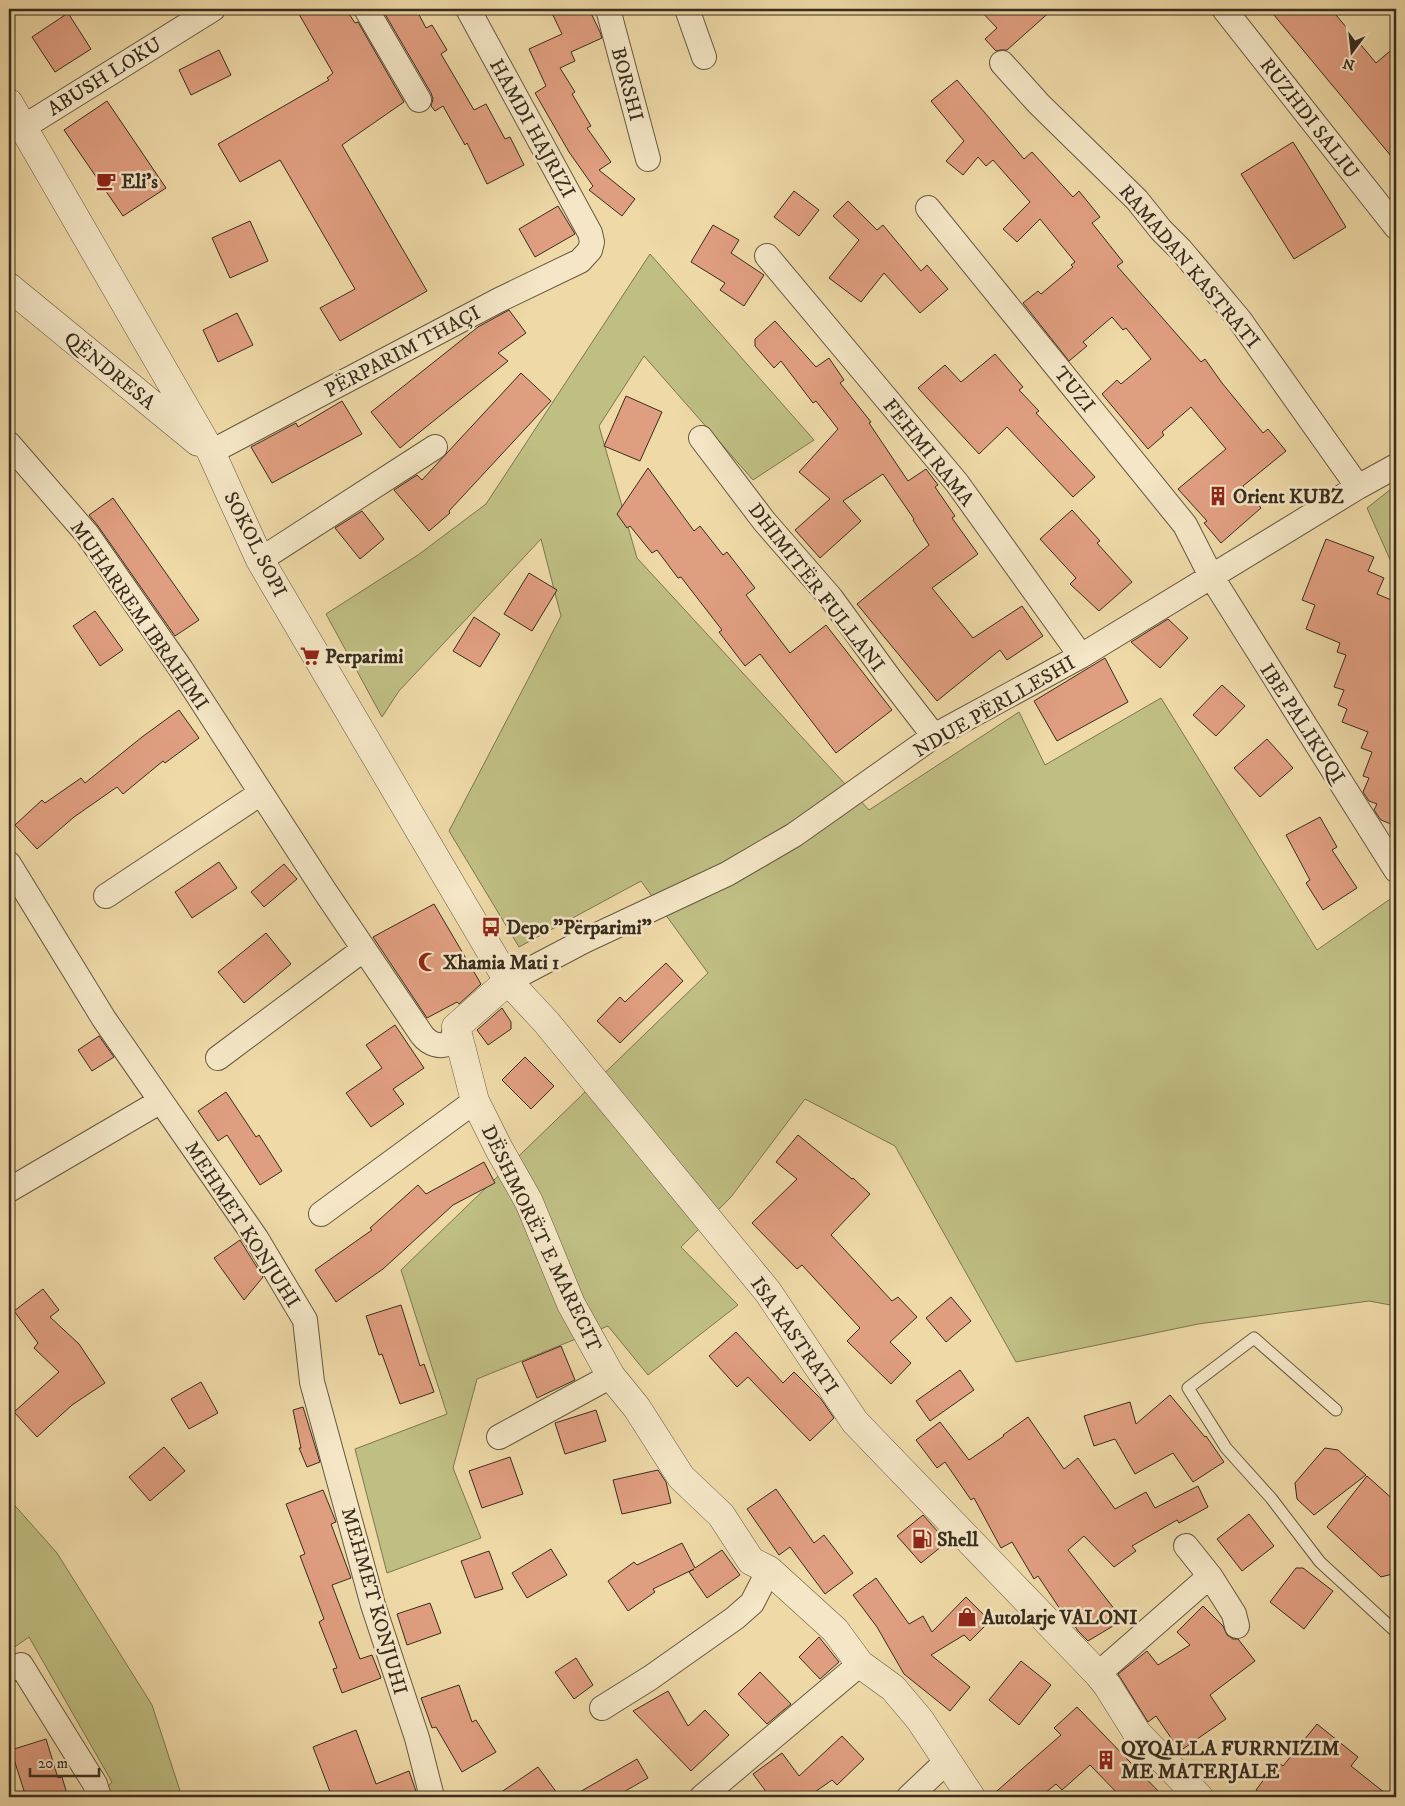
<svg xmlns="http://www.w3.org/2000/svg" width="1405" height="1806" font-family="'IM FELL DW Pica',serif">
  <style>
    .green { fill: #bfbe83; stroke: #7c7650 }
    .building { fill: #e09e80; stroke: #382d1e }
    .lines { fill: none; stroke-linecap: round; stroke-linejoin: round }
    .service-casing { stroke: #665840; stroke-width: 13 }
    .minor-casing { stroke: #665840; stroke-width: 26 }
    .tertiary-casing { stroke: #665840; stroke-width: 29 }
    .service { stroke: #f4e6c6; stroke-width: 11 }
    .minor { stroke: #f4e6c6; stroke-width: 24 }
    .tertiary { stroke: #f4e6c6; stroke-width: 28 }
    .labels { text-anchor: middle; stroke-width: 5; stroke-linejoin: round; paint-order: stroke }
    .street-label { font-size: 20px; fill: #382d1e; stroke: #f4e6c6 }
    .poi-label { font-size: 20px; font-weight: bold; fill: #382d1e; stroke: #f4e6c6; text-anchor: start }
  </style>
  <rect width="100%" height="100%" fill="#eed9a7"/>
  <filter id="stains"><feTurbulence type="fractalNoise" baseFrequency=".004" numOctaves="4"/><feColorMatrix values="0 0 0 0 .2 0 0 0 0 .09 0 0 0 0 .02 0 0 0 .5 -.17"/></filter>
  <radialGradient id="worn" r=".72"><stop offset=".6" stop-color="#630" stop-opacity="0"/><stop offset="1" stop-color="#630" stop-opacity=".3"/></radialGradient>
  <path class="green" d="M650 254 814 440 753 480 644 356 599 426 637 558 869 810 1019 712 1045 765 1161 698 1317 950 1396 895V1306L1369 1301 1198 1324 1016 1362 895 1146 805 1099 731 1197 681 1247 738 1305 648 1375 608 1326 477 1379 453 1468 481 1538 387 1573 355 1449 447 1414 401 1270 708 973 641 881 519 947 449 831 561 616 541 539 399 691 382 717 326 614 418 555 486 504Z
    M1396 485V573L1367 508Z
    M9 1499 57 1553 152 1705 182 1797H98L112 1782 29 1637 9 1651Z"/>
  <path class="building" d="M296 9H346L355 23 358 22 404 102 342 145 427 291 340 341 320 308 355 289 280 160 240 182 218 144 329 80 327 78 333 73Z
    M382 9H416L426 28 432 25 447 50 441 54 474 110 486 104 505 139 510 137 524 165 487 184 467 143 465 145 443 106 435 111 431 106 433 99 431 93Z
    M550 9H589L600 32 602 38 571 52 575 61 560 68 575 92 572 94 591 126 587 128 611 162 599 170 635 199 622 216 589 190 593 186 569 152 535 93 546 86 529 49 562 34Z
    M979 9H1053L1007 50H1000L996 51 985 39 997 28Z
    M1269 9H1331L1376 63 1396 46V162Z
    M68 13 91 49 55 72 32 37Z
    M219 50 231 75 191 95 179 70Z
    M957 80 1024 159 1032 152 1073 197 1079 191 1100 217 1092 223 1123 262 1117 266 1201 362 1205 359 1222 383 1263 433 1268 429 1286 451 1243 486 1261 508 1221 543 1204 523 1207 521 1178 489 1226 449 1191 407 1162 432 1164 435 1148 449 1102 394 1117 380 1121 384 1151 359 1126 328 1123 330 1112 317 1083 342 1087 346 1069 361 1023 303 1038 291 1041 294 1073 267 1071 265 1075 262 1040 219 1017 242 1003 229 1030 202 993 160 986 166 978 157 963 175 946 161 964 141 931 101Z
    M107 101 166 188 123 216 64 130Z
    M1293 142 1346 227 1294 259 1241 174Z
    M794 191 819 210 799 236 774 217Z
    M848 201 877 230 883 225 921 271 927 265 948 289 920 313 884 273 861 302 829 278 859 240 833 216Z
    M558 206 575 234 535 257 519 229Z
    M250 221 268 261 230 278 212 238Z
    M713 225 739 240 731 253 764 275 744 306 720 290 725 283 691 262Z
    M509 310 526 333 498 353 508 361 400 448 371 412 478 327Z
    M237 313 253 345 218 362 203 330Z
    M775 321 816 367 829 358 844 380 840 383 871 422 869 423 908 481 926 469 938 485 935 487 955 516 952 518 978 554 932 588 973 638 1022 606 1043 636 1007 660 1000 650 937 701 857 604 929 545 913 520 914 519 883 474 843 501 861 521 820 558 795 530 830 499 799 472 838 429 816 401 813 403 781 361 774 368 755 346V339Z
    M995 354 1023 387 1019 390 1039 411 1036 413 1095 477 1073 497 1007 427 979 454 918 388 945 365 961 382Z
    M521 373 551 401 449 511 450 513 429 531 394 490 417 475 422 480Z
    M626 396 662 412 640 461 604 446Z
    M342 401 362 434 272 483 251 447 296 423 298 427Z
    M648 468 694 531 700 526 723 555 727 552 755 588 746 595 790 653 826 625 892 710 836 753 760 654 745 666 719 632 722 630 681 577 678 578 657 550 652 553 630 526 627 528 617 514Z
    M113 498 199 620 175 636 98 526 89 515Z
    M1072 510 1100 541 1097 543 1132 582 1099 611 1070 584 1076 578 1040 539Z
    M362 511 384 539 360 559 335 528Z
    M1326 539 1374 557 1368 571 1384 578 1377 594 1396 602V826L1381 820 1374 810 1377 804 1369 801 1363 792 1369 778 1363 776 1372 752 1361 748 1368 732 1342 722 1347 709 1338 705 1344 690 1334 687 1346 655 1337 652 1340 643 1306 629 1315 605 1302 600Z
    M529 573 557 590 532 631 504 614Z
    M95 611 123 650 100 666 73 626Z
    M474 617 500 634 480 667 453 651Z
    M1168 619 1188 638 1160 668 1131 642Z
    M1105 658 1128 702 1057 741 1034 701Z
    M1222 685 1245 706 1216 736 1193 715Z
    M179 710 199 738 165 763 163 761 123 794 117 787 74 817 37 849 15 825 42 800 45 803 81 778 85 783 142 737Z
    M1267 739 1293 768 1260 797 1234 768Z
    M1320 817 1337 847 1332 850 1357 888 1323 910 1306 883 1310 880 1286 835Z
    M219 862 237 888 192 918 175 892Z
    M284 864 297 879 264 907 251 892Z
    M434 904 481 984 459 1004 457 1002 427 1018 373 937Z
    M266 933 291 964 244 1003 218 972Z
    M666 963 683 981 620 1043 597 1021 620 997 625 1002Z
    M502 1008 511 1022V1029L488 1045 477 1030Z
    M395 1025 424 1068 393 1089 404 1104 371 1127 346 1093 382 1068 366 1045Z
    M99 1036 114 1057 92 1071 78 1050Z
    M525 1057 554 1086 531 1109 502 1080Z
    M226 1092 256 1137 259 1135 282 1171 260 1185 227 1135 218 1141 198 1111Z
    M798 1135 852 1179 853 1178 870 1194 831 1235 892 1301 898 1297 917 1317 890 1342 911 1363 891 1384 847 1341 860 1328 802 1265 797 1269 752 1223 797 1179 776 1162Z
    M484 1162 495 1183 453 1205 383 1269 336 1302 315 1270 372 1230 370 1228 418 1185 426 1194Z
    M240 1240 263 1277 244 1300 214 1258Z
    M43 1289 59 1310 50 1317 79 1344 105 1383 72 1405 37 1437 14 1412 59 1372 34 1348 38 1343 14 1311Z
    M951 1297 971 1321 946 1342 926 1318Z
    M401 1305 420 1366 424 1364 434 1392 400 1404 382 1354 379 1355 366 1316Z
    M736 1332 783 1383 794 1372 821 1399 834 1418 810 1441 748 1377 737 1387 709 1356Z
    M561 1346 575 1380 537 1398 522 1362Z
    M960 1370 974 1390 930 1421 916 1401Z
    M201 1382 218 1413 189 1429 171 1399Z
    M1170 1395 1205 1437 1206 1436 1224 1462 1193 1482 1173 1453 1135 1474 1115 1439 1094 1446 1084 1416 1130 1402 1136 1424Z
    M303 1407 320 1462 307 1467 299 1448H301L293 1410Z
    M596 1410 606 1441 565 1454 555 1423Z
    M1028 1417 1064 1469 1078 1458 1115 1509 1146 1492 1155 1508 1198 1486 1208 1507 1179 1523 1177 1520 1132 1546 1136 1551 1114 1567 1084 1536 1068 1550 1123 1620 1088 1641 1078 1631 1063 1607 1060 1609 1038 1576 1034 1579 1012 1542 1001 1548 974 1498 971 1500 945 1462 937 1468 916 1440 940 1422 969 1460 1004 1436 1003 1435Z
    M164 1447 185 1471 150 1501 129 1477Z
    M1325 1448 1338 1450 1366 1475 1314 1515 1297 1499 1295 1483Z
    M510 1457 523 1494 482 1508 469 1471Z
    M658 1470 666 1482 671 1503 622 1514 613 1480Z
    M1367 1476 1396 1502V1573L1381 1577 1327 1527Z
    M776 1489 814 1543 824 1535 853 1573 825 1594 790 1547 779 1555 747 1509Z
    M323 1490 336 1522 331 1524 351 1578 332 1585 360 1659 372 1655 381 1678 342 1693 333 1669 337 1668 319 1622 324 1619 300 1556 305 1554 286 1504Z
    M1249 1514 1274 1546 1242 1571 1217 1539Z
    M923 1515 947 1542 921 1563 897 1536Z
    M682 1543 695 1568 722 1550 740 1575 707 1598 689 1572 694 1569 653 1589 655 1592 628 1611 608 1581 634 1562 637 1565Z
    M551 1549 567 1575 527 1598 512 1573Z
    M489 1551 503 1589 475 1598 461 1561Z
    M1296 1568H1303L1333 1591 1304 1629 1270 1602Z
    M876 1578 909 1624 923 1616 932 1632 966 1597 990 1621 970 1641 964 1635 931 1655 970 1687 950 1711 904 1674 877 1627 853 1595Z
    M430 1603 441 1633 407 1645 397 1614Z
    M1203 1606 1223 1626 1227 1635 1233 1639H1238L1255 1661 1210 1695 1226 1719 1180 1751 1156 1716 1148 1722 1118 1674 1147 1651 1158 1665 1190 1645 1177 1632Z
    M819 1637 839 1662 820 1679 799 1657Z
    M576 1658 593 1685 574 1699 555 1672Z
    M1021 1661 1051 1685 1019 1725 989 1700Z
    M760 1672 791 1704 767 1724 738 1694Z
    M459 1685 472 1722 476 1720 496 1752 462 1772 436 1727 432 1728 421 1698Z
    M668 1691 688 1726 705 1710 729 1735 691 1771 633 1711Z
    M1077 1707 1130 1762 1164 1797H1121L1090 1765 1062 1790 1056 1784 1040 1797H990L1061 1735 1054 1728Z
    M1317 1724 1358 1757 1351 1766 1390 1797H1265L1256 1790 1277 1762 1283 1766Z
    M356 1730 376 1784 409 1771 418 1797H332L313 1747Z
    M842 1736 864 1759 837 1785 832 1780 812 1794 815 1797H770L753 1774 782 1753 799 1776Z
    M46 1739 58 1778 62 1777 68 1797H26L11 1750Z
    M637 1759 648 1778 615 1797H571Z
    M538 1767 560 1797H494Z"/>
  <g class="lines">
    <defs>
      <path id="service" d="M1336 1410 1254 1338 1188 1388 1226 1448 1271 1498 1320 1562 1396 1632"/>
      <path id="minor" d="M366 9 419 100
        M608 9 648 159
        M687 9 704 57
        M1224 9 1396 227
        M1002 63 1039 104 1137 200 1161 230 1181 250 1239 319 1358 487
        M22 128 213 9
        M928 208 1185 525 1211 576 1396 870
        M767 256 957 483 1081 656
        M701 438 764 521 831 598 890 679 934 736
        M9 444 87 534 181 669 324 890 422 1035C429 1044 440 1048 451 1043L456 1027
        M211 452 499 300 580 261 590 250 592 242 590 233 468 9
        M260 560 435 447
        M9 864 104 1019 256 1238 305 1320 312 1382 373 1605 417 1738 432 1797
        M106 896 261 793
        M508 981 584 941 727 874 794 835 934 736 1081 656 1358 487 1396 466
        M218 1058 364 949
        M9 1190 161 1101
        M321 1214 475 1101
        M499 1437 611 1376
        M1210 1576 1234 1614 1237 1626
        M9 1670 21 1665 95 1784 99 1797
        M1098 1674 1210 1576 1186 1546
        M602 1708 650 1678 735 1618 752 1603 769 1570
        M702 1797 860 1664
        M909 1797 947 1761"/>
      <path id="tertiary" d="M9 103 211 452 260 560 508 981 547 1023 768 1292 855 1422 1098 1674 1107 1685 1137 1733 1199 1797
        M9 287 198 442
        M508 981 456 1027 475 1101 499 1149 529 1202 571 1304 611 1376 637 1408 681 1477 721 1515 751 1561 769 1570 835 1630 860 1664 893 1688 920 1720 971 1797"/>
    </defs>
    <use href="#service" class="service-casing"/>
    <use href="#minor" class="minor-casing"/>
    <use href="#tertiary" class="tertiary-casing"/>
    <use href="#service" class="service"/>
    <use href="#minor" class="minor"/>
    <use href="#tertiary" class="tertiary"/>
  </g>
  <defs>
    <symbol id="cafe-bare" viewBox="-9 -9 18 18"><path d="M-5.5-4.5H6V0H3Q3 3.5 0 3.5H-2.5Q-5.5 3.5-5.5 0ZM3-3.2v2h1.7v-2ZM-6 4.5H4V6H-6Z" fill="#8f2418" stroke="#f4e6c6" stroke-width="2.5" paint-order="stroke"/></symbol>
    <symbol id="building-bare" viewBox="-9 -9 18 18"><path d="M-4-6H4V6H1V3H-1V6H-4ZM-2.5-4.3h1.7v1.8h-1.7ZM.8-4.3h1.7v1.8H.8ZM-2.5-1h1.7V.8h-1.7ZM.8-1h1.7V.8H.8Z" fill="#8f2418" stroke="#f4e6c6" stroke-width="2.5" paint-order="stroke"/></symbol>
    <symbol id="supermarket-bare" viewBox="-9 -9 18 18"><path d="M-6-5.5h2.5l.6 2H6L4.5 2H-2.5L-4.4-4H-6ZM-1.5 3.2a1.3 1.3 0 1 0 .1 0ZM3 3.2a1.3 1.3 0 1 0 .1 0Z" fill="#8f2418" stroke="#f4e6c6" stroke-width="2.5" paint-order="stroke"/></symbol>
    <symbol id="bus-bare" viewBox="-9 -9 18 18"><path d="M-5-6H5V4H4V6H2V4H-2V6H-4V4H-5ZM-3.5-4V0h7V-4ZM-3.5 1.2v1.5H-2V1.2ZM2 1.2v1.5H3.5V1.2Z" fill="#8f2418" stroke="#f4e6c6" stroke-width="2.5" paint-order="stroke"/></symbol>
    <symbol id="mosque-bare" viewBox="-9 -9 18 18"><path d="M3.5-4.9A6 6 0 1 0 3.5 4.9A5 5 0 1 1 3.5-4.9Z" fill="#8f2418" stroke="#f4e6c6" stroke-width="2.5" paint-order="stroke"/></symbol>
    <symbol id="fuel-bare" viewBox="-9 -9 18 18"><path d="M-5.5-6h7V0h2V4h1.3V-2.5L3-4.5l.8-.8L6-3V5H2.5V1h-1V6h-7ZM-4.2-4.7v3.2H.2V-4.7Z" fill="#8f2418" stroke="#f4e6c6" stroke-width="2.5" paint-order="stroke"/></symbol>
    <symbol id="shop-bare" viewBox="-9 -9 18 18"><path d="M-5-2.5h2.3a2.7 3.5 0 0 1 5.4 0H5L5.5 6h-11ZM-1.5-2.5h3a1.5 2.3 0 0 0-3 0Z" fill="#8f2418" stroke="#f4e6c6" stroke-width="2.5" paint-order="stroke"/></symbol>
  </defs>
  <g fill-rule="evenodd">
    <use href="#cafe-bare" x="92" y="167" width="28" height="28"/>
    <use href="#building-bare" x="1204" y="482" width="28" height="28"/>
    <use href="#supermarket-bare" x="296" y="642" width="28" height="28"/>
    <use href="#bus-bare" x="477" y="913" width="28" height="28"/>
    <use href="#mosque-bare" x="414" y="948" width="28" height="28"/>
    <use href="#fuel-bare" x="908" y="1525" width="28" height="28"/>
    <use href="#shop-bare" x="953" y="1603" width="28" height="28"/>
    <use href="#building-bare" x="1092" y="1746" width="28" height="28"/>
  </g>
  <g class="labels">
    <g class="street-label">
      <text transform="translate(104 76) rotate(-32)" y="7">ABUSH LOKU</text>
      <text transform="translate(628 84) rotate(75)" y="7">BORSHI</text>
      <text transform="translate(1310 118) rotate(52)" y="7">RUZHDI SALIU</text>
      <text transform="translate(533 128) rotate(61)" y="7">HAMDI HAJRIZI</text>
      <text transform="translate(1190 266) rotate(50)" y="7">RAMADAN KASTRATI</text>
      <text transform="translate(402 351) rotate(-28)" y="7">PËRPARIM THAÇI</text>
      <text transform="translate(110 370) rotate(39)" y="7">QËNDRESA</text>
      <text transform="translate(1075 389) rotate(51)" y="7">TUZI</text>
      <text transform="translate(929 452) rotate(51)" y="7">FEHMI RAMA</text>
      <text transform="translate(256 544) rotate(63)" y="7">SOKOL SOPI</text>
      <text transform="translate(817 587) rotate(52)" y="7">DHIMITËR FULLANI</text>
      <text transform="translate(140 615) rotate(55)" y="7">MUHARREM IBRAHIMI</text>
      <text transform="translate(994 706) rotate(-30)" y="7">NDUE PËRLLESHI</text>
      <text transform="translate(1303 723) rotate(57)" y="7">IBE PALIKUQI</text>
      <text transform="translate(243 1224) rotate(57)" y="7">MEHMET KONJUHI</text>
      <text transform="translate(542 1238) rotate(64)" y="7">DËSHMORËT E MARECIT</text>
      <text transform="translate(795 1335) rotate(55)" y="7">ISA KASTRATI</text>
      <text transform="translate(375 1601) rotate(74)" y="7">MEHMET KONJUHI</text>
    </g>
    <g class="poi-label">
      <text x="121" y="188">Eli's</text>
      <text x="1233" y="503">Orient KUBZ</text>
      <text x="325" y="663">Perparimi</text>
      <text x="506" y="934">Depo "Përparimi"</text>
      <text x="443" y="969">Xhamia Mati 1</text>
      <text x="937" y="1546">Shell</text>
      <text x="982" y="1624">Autolarje VALONI</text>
      <text x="1121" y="1755">QYQALLA FURRNIZIM<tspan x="1121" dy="23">ME MATERJALE</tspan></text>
    </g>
  </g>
  <rect width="1405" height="1806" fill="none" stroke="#eed9a7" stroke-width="30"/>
  <rect x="10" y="10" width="1385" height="1786" fill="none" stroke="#382d1e" stroke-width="2.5"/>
  <rect x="15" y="15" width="1375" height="1776" fill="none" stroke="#382d1e"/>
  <g transform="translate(1352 52) rotate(195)" stroke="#f4e6c6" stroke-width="4" paint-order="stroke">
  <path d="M0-4L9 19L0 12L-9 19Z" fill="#382d1e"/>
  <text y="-8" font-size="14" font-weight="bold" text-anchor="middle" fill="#382d1e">N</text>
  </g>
  <path d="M30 1768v8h69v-8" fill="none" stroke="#382d1e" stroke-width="2.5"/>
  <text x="38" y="1768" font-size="15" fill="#382d1e" stroke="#f4e6c6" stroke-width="4" paint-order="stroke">20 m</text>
  <rect width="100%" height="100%" filter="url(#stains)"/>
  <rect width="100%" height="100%" fill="url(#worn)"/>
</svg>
